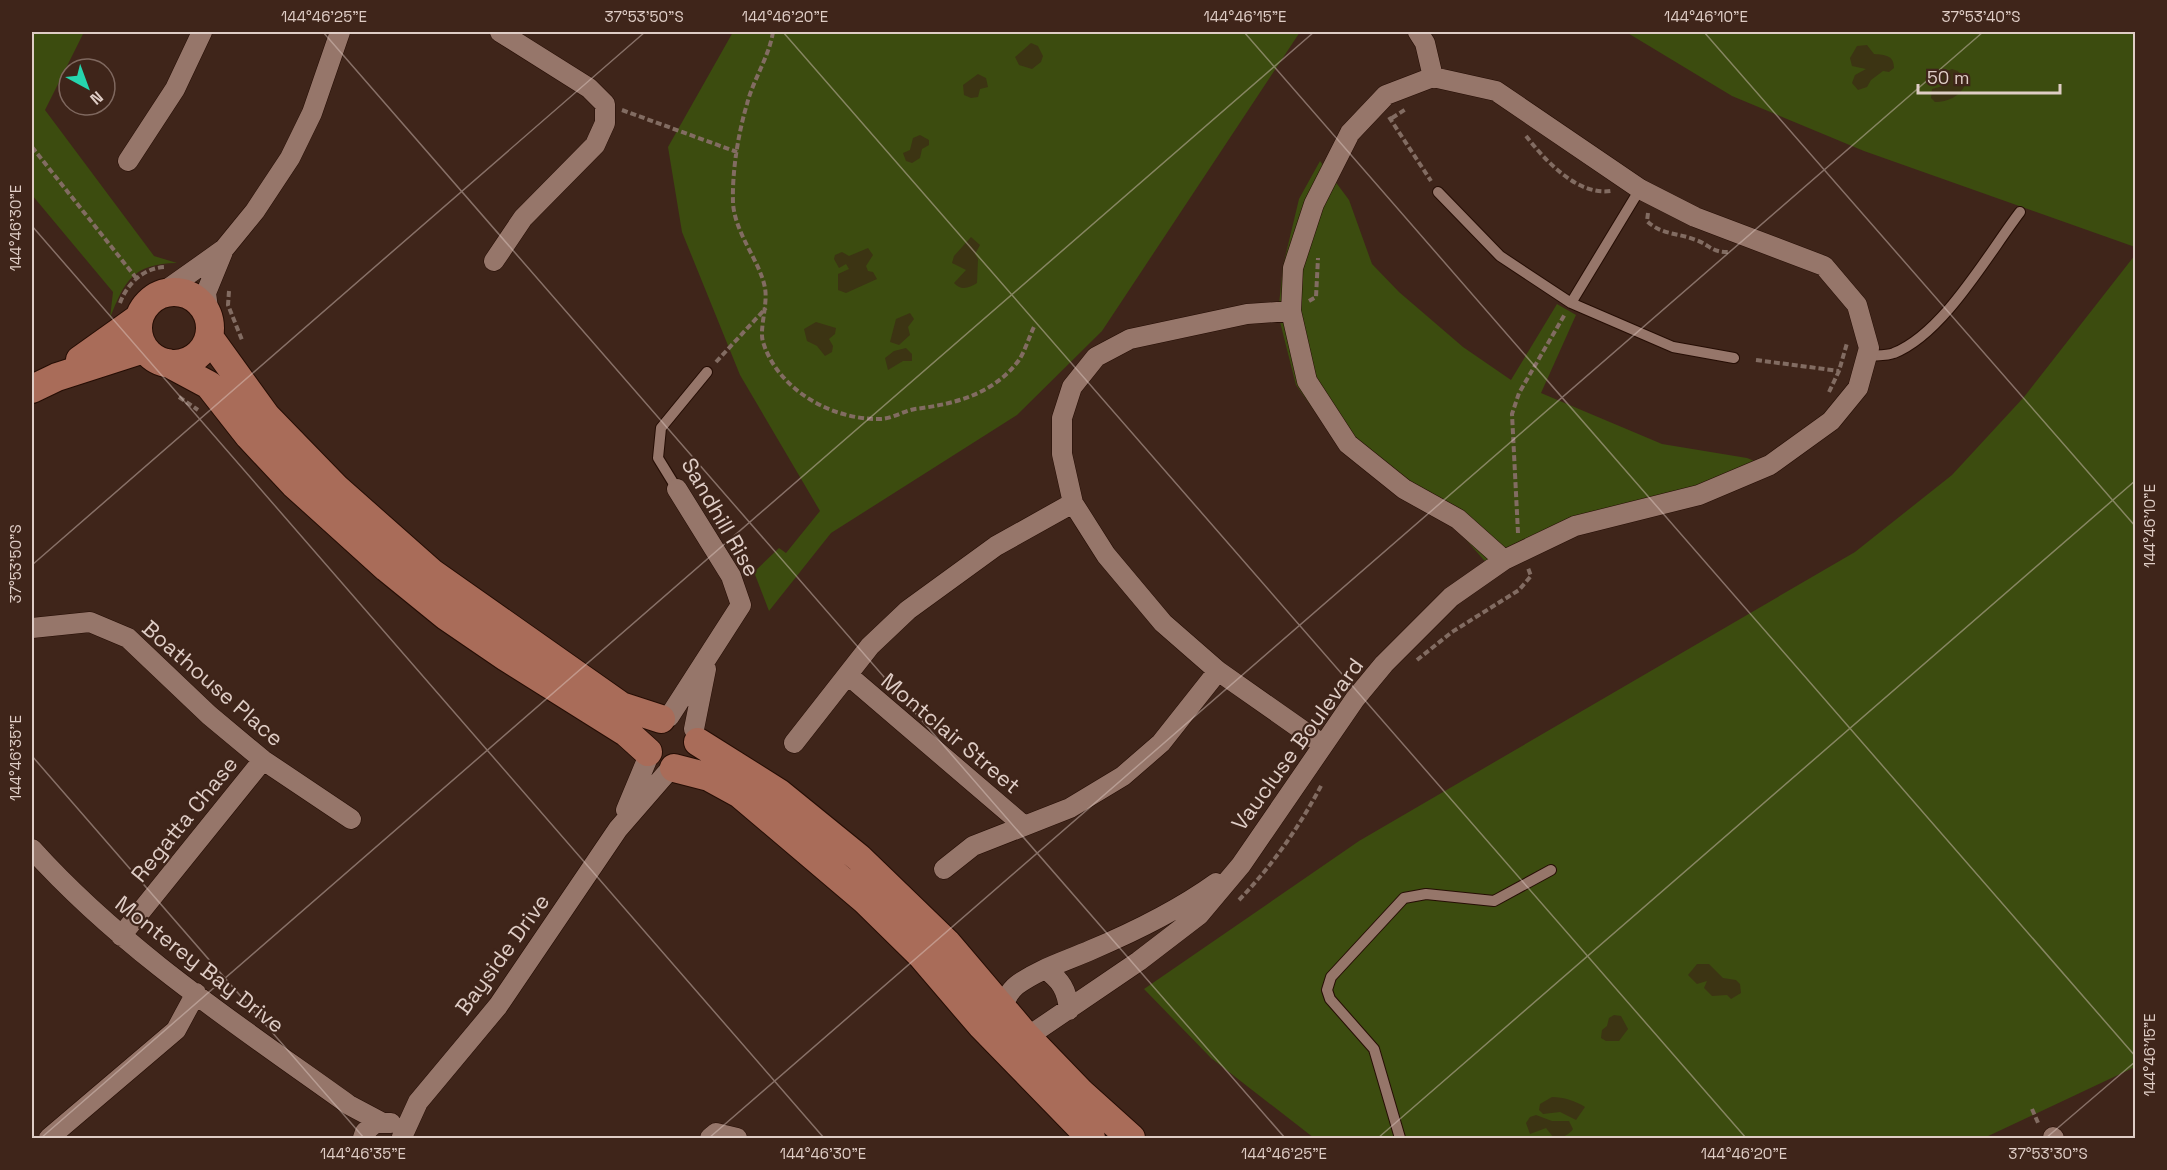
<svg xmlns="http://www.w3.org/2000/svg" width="2167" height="1170" font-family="'Space Grotesk',sans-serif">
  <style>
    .green { fill: #3c4c0f }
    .sand { fill: #3c3413 }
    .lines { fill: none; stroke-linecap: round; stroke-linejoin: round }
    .lane-casing { stroke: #250d04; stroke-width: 12 }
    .street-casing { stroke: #250d04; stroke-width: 21 }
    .secondary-casing { stroke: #250d04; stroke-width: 30 }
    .path { stroke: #826c62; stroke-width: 4; stroke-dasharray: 6 3; stroke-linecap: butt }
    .lane { stroke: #96766a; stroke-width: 10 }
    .street { stroke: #96766a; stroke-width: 20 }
    .secondary { stroke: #a96c59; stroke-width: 28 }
    .ticks { fill: none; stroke: #dfcdc6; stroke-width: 1.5; stroke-opacity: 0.45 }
    .labels { text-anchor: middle; stroke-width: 4.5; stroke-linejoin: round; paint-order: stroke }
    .street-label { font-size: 22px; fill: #dfcdc6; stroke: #3f251a }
    .neatline { fill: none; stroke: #dfcdc6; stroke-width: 2 }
    .ticks-label { font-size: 15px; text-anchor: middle; fill: #dfcdc6 }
  </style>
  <rect width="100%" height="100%" fill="#3f251a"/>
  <path class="green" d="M32 32H84L45 110 154 256 177 263C133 264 125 280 110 318L113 292 32 195Z
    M733 32H1300L1102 331 1017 415 831 533 769 611 754 572 779 548 786 553 820 511 740 375 682 232 668 147Z
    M1626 32H2135V247L1864 151 1732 96Z
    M1320 161 1349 200 1372 264 1399 292 1463 347 1511 380 1557 304 1576 315 1541 393 1662 444 1747 458 1762 464 1575 526 1490 567 1453 525 1342 450 1296 385 1278 314 1283 266 1299 199Z
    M2135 255V1067L1984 1138H1314L1211 1058 1144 989 1359 841 1855 552 1952 475 2024 397Z"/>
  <path class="sand" d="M1031 43 1038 46 1043 56 1041 62 1032 69 1019 65 1015 57Z
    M1867 45 1874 54C1885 55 1894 55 1894 68L1889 72 1883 71 1871 80 1867 87 1858 90 1852 83 1855 75 1866 69 1852 66 1850 58 1857 46Z
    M1952 69 1958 71 1965 85C1960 96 1948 102 1935 102L1931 98 1932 89 1943 86 1942 73Z
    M978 74 986 78 988 87 980 89 978 97 971 98 964 95 963 85Z
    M920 135 929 140V145L922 149 920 158 912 163 906 161 903 153 910 150 913 138Z
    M971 237 980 245 975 254 978 259 977 283C969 288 961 291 954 283L966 270 952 263 954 256Z
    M868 248 873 255 866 266 868 271 873 272 877 279 846 293 838 290V274L849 269 846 264 839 268 834 259 835 255 842 252 849 256Z
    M910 313 914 319 908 327 910 335 899 345 890 342 896 319Z
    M816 322 836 328 835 334 829 339 833 346 832 352 825 356 817 346 807 341 804 329Z
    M906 348 912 354V361H903L888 370 885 358 894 351Z
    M1697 964H1709L1723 978 1736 980 1740 984 1741 993 1731 999 1727 995 1712 996 1704 988 1707 981 1697 984 1688 975Z
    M1614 1015 1621 1016 1628 1029 1619 1041H1606L1601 1038 1602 1030 1607 1026 1609 1018Z
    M1552 1097C1563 1097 1576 1101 1585 1107L1576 1120 1560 1112 1543 1114 1539 1110 1540 1104Z
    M1536 1115 1552 1121H1569L1573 1129C1570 1134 1561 1139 1554 1138L1546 1128 1530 1134 1526 1123 1530 1117Z"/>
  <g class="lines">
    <defs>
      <path id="lane" d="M1438 192 1500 256 1571 303 1673 347 1734 358
        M1571 303 1640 189
        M1867 356C1875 355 1887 356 1894 353 1944 333 1988 254 2020 212
        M677 489 658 458 661 428 707 372
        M1400 1138 1374 1049 1330 999 1327 990 1331 977 1404 898 1426 894 1494 901 1551 870"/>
      <path id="street" d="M1418 32 1425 43 1433 77
        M128 161 175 89 202 32
        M494 261 523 218 595 145 605 123V104L589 88 500 32
        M162 293 224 249 255 211 290 158 312 113 340 32
        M1291 311 1247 314 1130 339 1096 357 1072 387 1062 418V454L1073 503 1106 555 1163 623 1218 671 1322 744
        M209 316 206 293 224 249
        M32 628 90 622 128 638 209 715 263 760 351 819
        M849 676 1023 825
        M669 717 741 605 731 576 677 489
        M694 729 706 669
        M794 743 870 646 908 610 996 546 1073 503
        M626 810 649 755
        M32 849C123 950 239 1026 349 1105L381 1122
        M944 869 973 846 1070 808 1123 776 1161 743 1218 671
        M121 936 263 760
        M1045 969C1061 980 1067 990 1069 1010
        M995 1014C1005 1006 1006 993 1017 985 1039 969 1066 961 1091 950 1136 931 1177 911 1216 883
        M1017 1044 1139 961 1199 915 1241 865 1355 699 1384 664 1451 597 1504 560 1575 526 1699 495 1770 465 1831 421 1858 388 1869 348 1857 305 1824 266 1695 217 1640 189 1496 91 1433 77 1386 95 1350 133 1314 204 1293 268 1291 311 1307 381 1348 444 1404 489 1458 519 1504 560
        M402 1137 418 1102 498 1006 618 829 671 768
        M2053 1137 2054 1138
        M49 1138 176 1030 196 993
        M363 1138 365 1132 375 1123H391
        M710 1138 716 1133 737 1138"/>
      <path id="secondary" d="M138 328a36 36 0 1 1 72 0a36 36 0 1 1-72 0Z
        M209 337 266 416 336 488 432 573 621 706 661 719
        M80 360 139 318
        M168 363 209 385 249 436 294 484 387 568 446 616 506 657 627 733 648 752
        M32 389 57 377 144 349
        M698 742 779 793 859 858 947 943 1026 1036 1081 1093 1131 1138
        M674 768 709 777 740 794 865 900 921 955 981 1025 1091 1138"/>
    </defs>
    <use href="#lane" class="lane-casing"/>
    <use href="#street" class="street-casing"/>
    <use href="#secondary" class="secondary-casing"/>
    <path class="path" d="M773 32C769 57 753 80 747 104 738 134 732 172 733 203 735 234 760 261 765 288 768 305 759 329 763 342 778 390 832 420 880 419 892 419 903 411 915 409 955 404 994 394 1019 360 1025 351 1029 337 1034 327
      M622 110 737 152
      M1389 117 1431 181
      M1392 118 1406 109
      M1526 136C1545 160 1577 196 1611 191
      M32 147 137 279
      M1648 213 1647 221C1661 235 1679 233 1696 240 1712 246 1711 253 1731 252
      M229 291 228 305 242 340
      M1309 301 1316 297 1318 258
      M120 303C127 284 143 268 165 267
      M1756 360 1839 371
      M716 362 766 308
      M1829 392 1839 371 1847 343
      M179 397 198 410
      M1518 533 1512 414 1519 393 1565 314
      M1417 660 1452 632 1519 590 1531 576 1528 568
      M1239 900C1272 866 1300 826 1322 784
      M2032 1109 2039 1125"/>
    <use href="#lane" class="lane"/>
    <use href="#street" class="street"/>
    <use href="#secondary" class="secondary"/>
  </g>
  <path class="ticks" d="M323 32 1285 1138M783 32 1746 1138M1244 32 2136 1057M1704 32 2136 527M32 226 824 1138M32 565 645 32M32 756 364 1138M41 1138 1314 32M709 1138 1983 32M1378 1138 2136 480M2046 1138 2136 1061"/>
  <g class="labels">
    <g class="street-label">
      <text transform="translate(721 517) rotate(60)" y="8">Sandhill Rise</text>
      <text transform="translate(213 683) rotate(41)" y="8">Boathouse Place</text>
      <text transform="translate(951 733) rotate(40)" y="8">Montclair Street</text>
      <text transform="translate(1297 744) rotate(-54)" y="8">Vaucluse Boulevard</text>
      <text transform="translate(184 819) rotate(-51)" y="8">Regatta Chase</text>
      <text transform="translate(502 954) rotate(-54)" y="8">Bayside Drive</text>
      <text transform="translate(200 964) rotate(38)" y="8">Monterey Bay Drive</text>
    </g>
  </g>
  <rect width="2167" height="1170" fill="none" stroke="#3f251a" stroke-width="66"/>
  <g transform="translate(87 87) rotate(139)"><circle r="28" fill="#3f251a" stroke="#7f685f" stroke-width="1.5"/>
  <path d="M0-4.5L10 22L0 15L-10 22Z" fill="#26d5ae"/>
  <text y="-9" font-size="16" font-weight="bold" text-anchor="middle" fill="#dfcdc6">N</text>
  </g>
  <path d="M1918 84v9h142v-9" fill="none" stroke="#dfcdc6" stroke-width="3"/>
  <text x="1927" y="84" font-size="18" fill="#dfcdc6" stroke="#3f251a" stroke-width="4.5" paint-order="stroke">50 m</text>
  <rect x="33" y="33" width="2101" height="1104" class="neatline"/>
  <g class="ticks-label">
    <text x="324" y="22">144°46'25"E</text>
    <text x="644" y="22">37°53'50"S</text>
    <text x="785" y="22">144°46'20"E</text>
    <text x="1245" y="22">144°46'15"E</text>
    <text x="1706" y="22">144°46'10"E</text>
    <text x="1981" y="22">37°53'40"S</text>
    <text transform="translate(16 228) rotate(-90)" y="5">144°46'30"E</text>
    <text transform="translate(2150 526) rotate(-90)" y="5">144°46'10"E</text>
    <text transform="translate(16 564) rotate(-90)" y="5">37°53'50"S</text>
    <text transform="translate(16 758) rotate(-90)" y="5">144°46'35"E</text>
    <text transform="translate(2150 1055) rotate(-90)" y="5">144°46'15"E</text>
    <text x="363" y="1159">144°46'35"E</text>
    <text x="823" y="1159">144°46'30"E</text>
    <text x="1284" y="1159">144°46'25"E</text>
    <text x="1744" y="1159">144°46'20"E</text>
    <text x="2048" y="1159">37°53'30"S</text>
  </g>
</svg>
